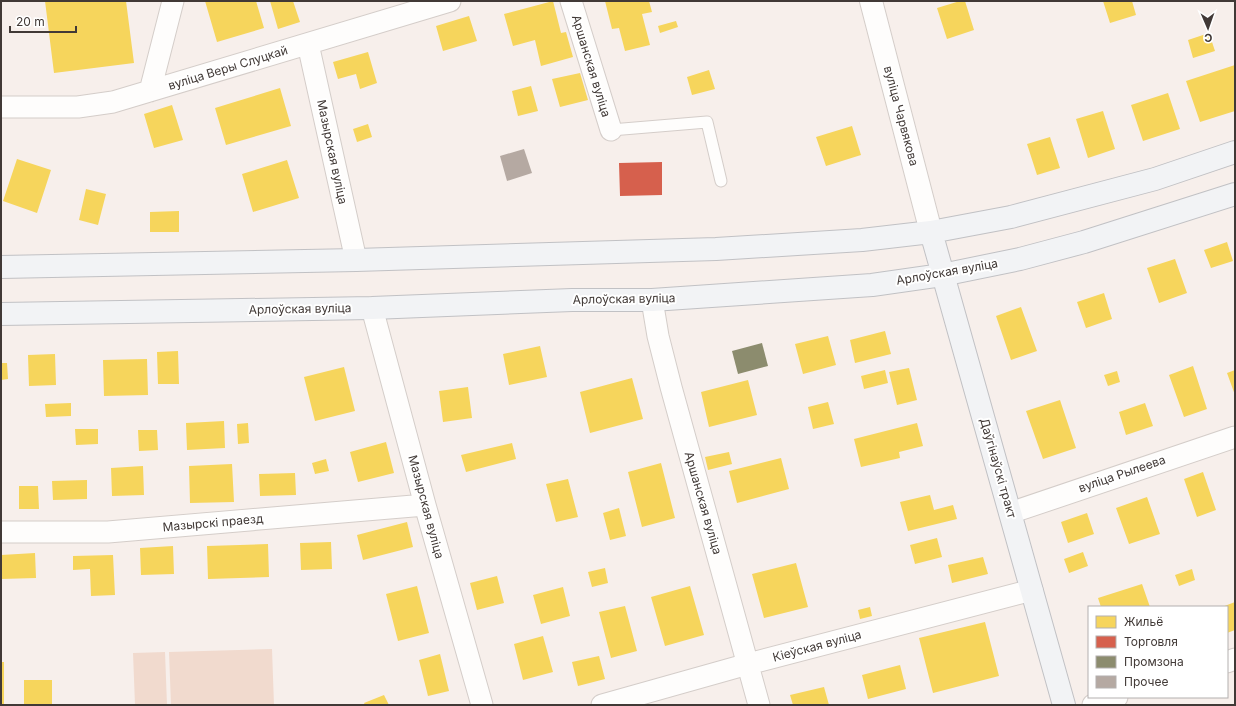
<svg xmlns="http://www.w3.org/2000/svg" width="1236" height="706" font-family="Inter,sans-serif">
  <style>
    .green { fill: #f1dace }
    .homes { fill: #f6d55c }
    .shops { fill: #d6604d }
    .industry { fill: #8c8c6e }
    .building { fill: #b5a9a2 }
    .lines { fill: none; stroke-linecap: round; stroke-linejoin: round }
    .service-casing { stroke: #d4cdc9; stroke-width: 13 }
    .minor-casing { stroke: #d4cdc9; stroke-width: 23 }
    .secondary-casing { stroke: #d4cdc9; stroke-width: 24 }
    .primary-casing { stroke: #c1c1c4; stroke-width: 24 }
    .service { stroke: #fefdfc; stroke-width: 11 }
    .minor { stroke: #fefdfc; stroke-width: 21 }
    .secondary { stroke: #fefdfc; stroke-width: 22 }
    .primary { stroke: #f2f3f5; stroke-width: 22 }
    .labels { text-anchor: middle; stroke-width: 4; stroke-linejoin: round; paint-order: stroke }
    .street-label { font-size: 12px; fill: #413936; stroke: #fff }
  </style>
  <rect width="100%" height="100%" fill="#f7efeb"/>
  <path class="green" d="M272 649 274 705H171L169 652Z
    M165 652 167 705H135L133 653Z"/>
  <path class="homes" d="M45 1H126L134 63 54 73Z
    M205 1H256L264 28 217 42Z
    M270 1H293L300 22 278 29Z
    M553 1 561 33 566 32 573 57 541 66 535 40 513 46 504 14Z
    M605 1H649L652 12 642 14 650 45 625 51 619 28 612 29Z
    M960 1H965L974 30 947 39 937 8Z
    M1103 1H1132L1136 15 1110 23Z
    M469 16 477 41 443 51 436 26Z
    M676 21 678 27 660 33 658 26Z
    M1209 33 1215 51 1193 58 1188 40Z
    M368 52 377 83 360 89 356 74 338 79 333 62Z
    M1235 65V111L1200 122 1186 81Z
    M709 70 715 89 692 95 687 77Z
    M580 73 588 100 560 107 552 79Z
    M531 86 538 111 518 116 512 91Z
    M280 88 291 126 226 145 215 108Z
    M1168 93 1180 129 1143 141 1131 105Z
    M172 105 183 140 154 148 144 114Z
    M1103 111 1115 149 1088 158 1076 119Z
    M368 124 372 137 357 142 353 129Z
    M852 126 861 155 826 166 816 137Z
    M1050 137 1060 168 1037 175 1027 144Z
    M17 159 51 170 37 213 3 201Z
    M287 160 299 198 253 212 242 174Z
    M86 189 106 194 98 225 79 220Z
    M179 211V232H150V212Z
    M1227 242 1233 261 1211 268 1204 250Z
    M1175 259 1187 293 1159 303 1147 268Z
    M1104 293 1112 319 1086 328 1077 302Z
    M1021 307 1037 351 1011 360 996 316Z
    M885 331 891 354 855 363 850 340Z
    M828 336 836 365 803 374 795 344Z
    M540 346 547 377 509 385 503 354Z
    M178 351 179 384H158L157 352Z
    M55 354 56 385 29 386 28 355Z
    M147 359 148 395 104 396 103 360Z
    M1 363H7L8 379 1 380Z
    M1193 366 1207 409 1184 417 1169 375Z
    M344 367 355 411 315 421 304 377Z
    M909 368 917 400 897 405 889 372Z
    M885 370 888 383 864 389 861 376Z
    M1235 370V395L1227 373Z
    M1117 371 1120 382 1108 386 1104 375Z
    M632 378 643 419 590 433 580 392Z
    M748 380 757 415 709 427 701 392Z
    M468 387 472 418 443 422 439 391Z
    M1060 400 1076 448 1043 459 1026 411Z
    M828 402 834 424 813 429 808 407Z
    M71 403V416L46 417 45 404Z
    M1145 403 1153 426 1126 435 1119 412Z
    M224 421 225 448 187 450 186 423Z
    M248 423 249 443 238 444 237 424Z
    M917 423 923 446 899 452 900 458 861 467 854 439Z
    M75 429H98V444L76 445Z
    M138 430H157L158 450 139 451Z
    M386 442 394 473 358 482 350 452Z
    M512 443 516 459 466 472 461 455Z
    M729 452 732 464 708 470 705 457Z
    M781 458 789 489 737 503 729 471Z
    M326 459 329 471 315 474 312 463Z
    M661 463 675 518 642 527 628 472Z
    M232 464 234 502 190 503 189 466Z
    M143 466 144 495 112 496 111 468Z
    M1203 472 1216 510 1197 517 1184 479Z
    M295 473 296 495 260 496 259 474Z
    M568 479 578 517 556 522 546 484Z
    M87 480V499L53 500 52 481Z
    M19 486H38L39 509H19Z
    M930 495 934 510 953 505 957 519 908 531 900 502Z
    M1147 497 1160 534 1129 544 1116 508Z
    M619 508 626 536 610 540 603 513Z
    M1087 513 1094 534 1068 543 1061 522Z
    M407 522 413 547 363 560 357 535Z
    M937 538 942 557 915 564 910 545Z
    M331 542 332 569 301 570 300 543Z
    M268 544 269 577 208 579 207 546Z
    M173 546 174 574 141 575 140 548Z
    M1083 552 1088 566 1069 573 1064 559Z
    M35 553 36 578 1 579V555Z
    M113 555 115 595 91 596 90 569 73 570V556Z
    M983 557 988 574 952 583 948 565Z
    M796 563 808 607 764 618 752 574Z
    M605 568 608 583 592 587 588 572Z
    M1192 569 1195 580 1179 586 1175 575Z
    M497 576 504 603 477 610 470 583Z
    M1142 584 1150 607H1101L1098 598Z
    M417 586 429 633 398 641 386 594Z
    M690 586 704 635 665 646 651 597Z
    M563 587 570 616 541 624 533 595Z
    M1235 602V630L1227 633V607H1222Z
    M625 606 637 651 611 658 599 612Z
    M870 607 872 616 860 619 858 610Z
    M985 622 999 676 933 693 919 638Z
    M543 636 553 672 523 680 514 644Z
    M440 654 449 691 428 696 419 660Z
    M599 656 605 679 578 686 572 662Z
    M1 662H4V705H1Z
    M900 665 906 689 868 699 862 675Z
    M24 680H52V705H24Z
    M824 687 829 705H793L790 695Z
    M384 695 389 705H365L364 703Z"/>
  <path class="shops" d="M662 162V195L620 196 619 163Z"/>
  <path class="industry" d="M762 343 768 366 738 374 732 351Z"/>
  <path class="building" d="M524 149 532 173 507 181 500 156Z"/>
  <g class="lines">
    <defs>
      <path id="service" d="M611 130 707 122 721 181"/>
      <path id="minor" d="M571 1 611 130
        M308 44 356 260
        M150 91 173 1
        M1 107H78L113 102 450 1
        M652 300 658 336 671 387 759 705
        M372 308 425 505 482 705
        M1010 513 1235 437
        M1 532H108L425 505
        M1227 662 1235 659
        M602 705 748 664 1032 590
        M1093 705 1117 697"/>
      <path id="secondary" d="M871 1 931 232"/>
      <path id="primary" d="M931 232 1064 705
        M1 267 356 260 716 249 862 240 931 232 1011 217 1155 179 1235 152
        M1 314 372 308 572 300H652L872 285 942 275 1020 259 1084 242 1235 194"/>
    </defs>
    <use href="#service" class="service-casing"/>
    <use href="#minor" class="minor-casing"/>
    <use href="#secondary" class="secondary-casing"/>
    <use href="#primary" class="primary-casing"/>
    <use href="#service" class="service"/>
    <use href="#minor" class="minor"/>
    <use href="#secondary" class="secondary"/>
    <use href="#primary" class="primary"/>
  </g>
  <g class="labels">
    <g class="street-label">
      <text transform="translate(591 66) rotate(73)" y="4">Аршанская вуліца</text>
      <text transform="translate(228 68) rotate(-17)" y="4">вуліца Веры Слуцкай</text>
      <text transform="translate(901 116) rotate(75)" y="4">вуліца Чарвякова</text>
      <text transform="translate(332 152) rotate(78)" y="4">Мазырская вуліца</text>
      <text transform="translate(947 272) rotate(-10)" y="4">Арлоўская вуліца</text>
      <text transform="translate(624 299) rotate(-1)" y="4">Арлоўская вуліца</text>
      <text transform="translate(300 309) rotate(-1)" y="4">Арлоўская вуліца</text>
      <text transform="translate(998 468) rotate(74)" y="4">Даўгінаўскі тракт</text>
      <text transform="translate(1122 474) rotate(-19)" y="4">вуліца Рылеева</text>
      <text transform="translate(703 503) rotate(74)" y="4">Аршанская вуліца</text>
      <text transform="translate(426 507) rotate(75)" y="4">Мазырская вуліца</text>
      <text transform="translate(213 523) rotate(-5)" y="4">Мазырскі праезд</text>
      <text transform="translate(817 646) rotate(-15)" y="4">Кіеўская вуліца</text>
    </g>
  </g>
  <rect width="1236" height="706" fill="none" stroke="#413936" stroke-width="4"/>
  <rect x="1088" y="606" width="140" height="92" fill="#ffffff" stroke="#b3b0af"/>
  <rect x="1096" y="616" width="20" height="12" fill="#f6d55c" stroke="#b3b0af"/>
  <text x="1124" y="626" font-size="12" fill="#413936">Жильё</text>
  <rect x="1096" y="636" width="20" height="12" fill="#d6604d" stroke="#b3b0af"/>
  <text x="1124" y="646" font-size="12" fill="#413936">Торговля</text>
  <rect x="1096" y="656" width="20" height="12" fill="#8c8c6e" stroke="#b3b0af"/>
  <text x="1124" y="666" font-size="12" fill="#413936">Промзона</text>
  <rect x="1096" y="676" width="20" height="12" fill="#b5a9a2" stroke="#b3b0af"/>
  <text x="1124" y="686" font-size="12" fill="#413936">Прочее</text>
  <g transform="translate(1208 28) rotate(178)" stroke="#ffffff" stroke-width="3" paint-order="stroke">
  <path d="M0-3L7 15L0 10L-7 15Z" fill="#413936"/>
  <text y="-6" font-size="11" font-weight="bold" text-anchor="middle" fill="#413936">С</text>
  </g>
  <path d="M10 26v6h66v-6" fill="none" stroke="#413936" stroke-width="2"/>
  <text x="16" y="26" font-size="12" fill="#413936" stroke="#ffffff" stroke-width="3" paint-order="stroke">20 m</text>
</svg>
